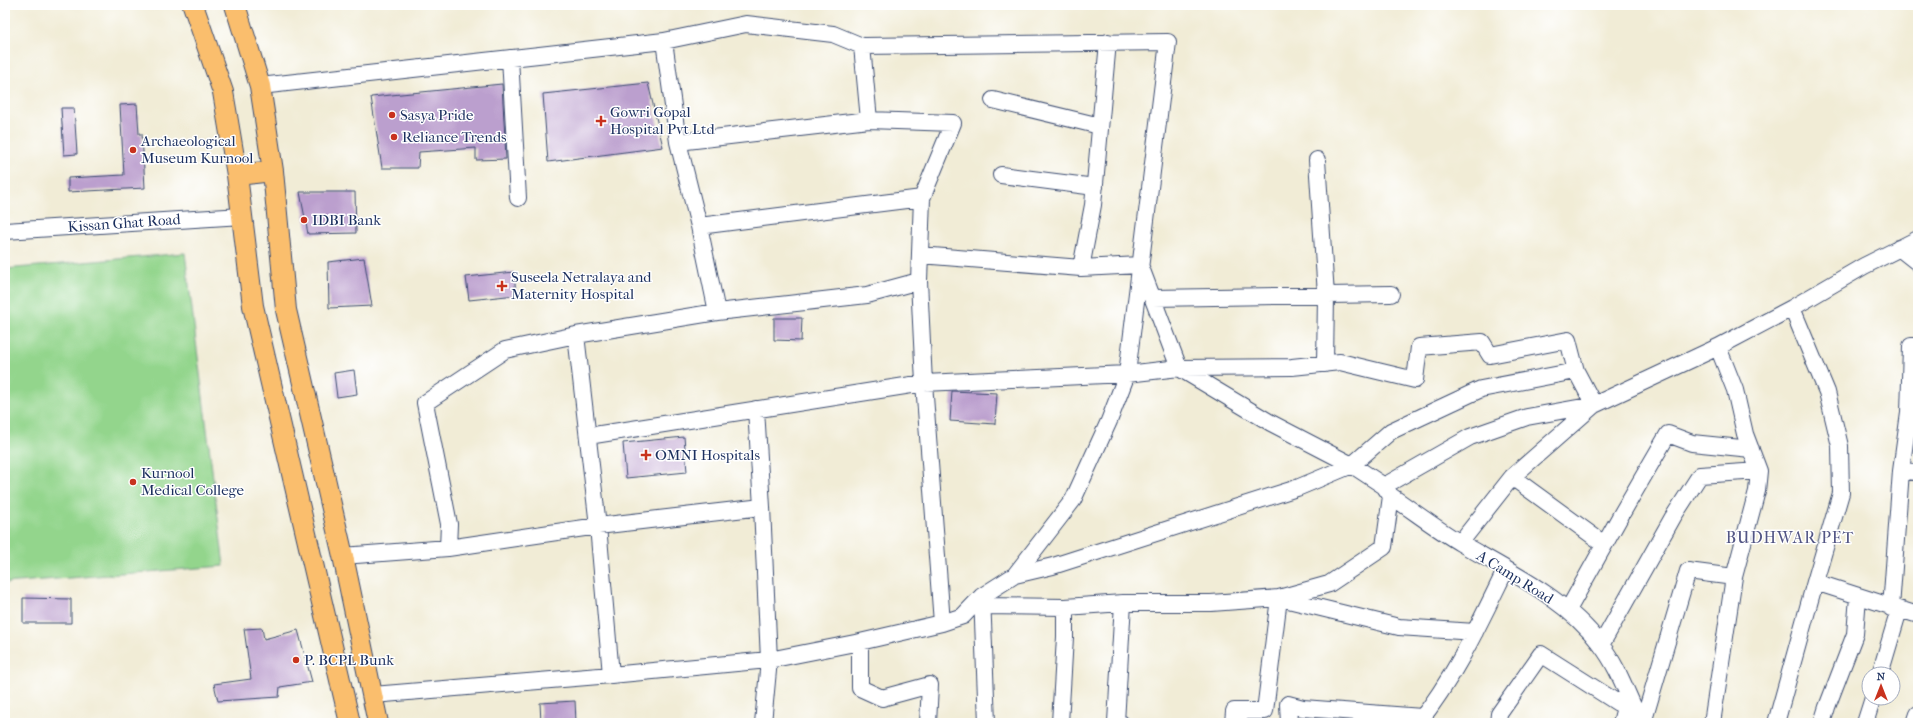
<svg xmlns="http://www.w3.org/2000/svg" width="1923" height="728" font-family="'IM FELL French Canon',serif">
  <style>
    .green { fill: #93d58c; stroke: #578275 }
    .building { fill: #bb9fce }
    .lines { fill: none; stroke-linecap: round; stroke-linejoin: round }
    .minor-casing { stroke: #3b4b70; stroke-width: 18 }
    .major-casing { stroke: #3b4b70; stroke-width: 22 }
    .minor { stroke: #fff; stroke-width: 16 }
    .major { stroke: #fabe6d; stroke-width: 20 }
    .poi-dot { fill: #c8321e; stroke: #fff; stroke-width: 1.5 }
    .labels { text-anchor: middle; stroke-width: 3; stroke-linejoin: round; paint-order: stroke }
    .poi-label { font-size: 15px; fill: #1b2f5e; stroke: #fff; text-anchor: start }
    .street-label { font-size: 15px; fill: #1b2f5e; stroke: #fff }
    .neighbourhood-label { font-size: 16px; letter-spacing: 1px; fill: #535685; stroke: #fff }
  </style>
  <rect width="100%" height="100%" fill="#fff"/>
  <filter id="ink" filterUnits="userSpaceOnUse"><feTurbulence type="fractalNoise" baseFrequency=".025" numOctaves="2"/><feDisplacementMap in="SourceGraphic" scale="8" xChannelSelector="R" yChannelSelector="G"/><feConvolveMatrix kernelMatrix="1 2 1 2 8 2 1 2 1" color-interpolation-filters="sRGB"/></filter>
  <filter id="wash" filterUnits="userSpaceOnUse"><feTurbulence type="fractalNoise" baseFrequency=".012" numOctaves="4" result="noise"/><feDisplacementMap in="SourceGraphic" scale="16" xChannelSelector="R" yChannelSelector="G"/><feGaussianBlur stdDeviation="0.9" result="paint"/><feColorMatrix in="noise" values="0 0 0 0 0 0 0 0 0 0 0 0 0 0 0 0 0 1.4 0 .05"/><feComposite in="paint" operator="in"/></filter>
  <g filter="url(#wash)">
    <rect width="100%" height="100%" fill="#f1ecd6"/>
    <path class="green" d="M185 253 224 566 5 583V269Z"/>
    <g id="blocks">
      <path class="building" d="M648 83 663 147 548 162 543 94Z
        M502 84 506 159 476 160V148L419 152 418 168H382L371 97Z
        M137 104 139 134H142L145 188 68 192V178L124 175 120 105Z
        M61 108H74L77 154 64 155Z
        M300 192H355L356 233 308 234Z
        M364 258 372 306 329 308 328 262Z
        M514 272 516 295 469 300 466 277Z
        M774 318H802L801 341 774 340Z
        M354 370 357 394 337 397 334 373Z
        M952 391 997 393 995 424 950 421Z
        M684 437 687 472 626 478 623 443Z
        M23 598 71 599V623H23Z
        M262 628 264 639 298 630 312 682 280 687 279 697 218 701 214 684 251 679 244 629Z
        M575 701 576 723H541L540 703Z"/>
    </g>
  </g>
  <g filter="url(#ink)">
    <use href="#blocks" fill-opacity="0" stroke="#3b4b70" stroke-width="1"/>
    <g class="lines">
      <defs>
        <path id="minor" d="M664 41 678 142 699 226 717 312
          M510 58 518 198
          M260 86 664 41 746 24 833 34 862 46 1168 42 1127 374 1109 421 1073 500 1015 575
          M993 100 1100 126
          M678 142 869 120
          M1317 160 1326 295 1325 364
          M1001 175 1095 187
          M922 198 919 281 924 383 942 623
          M699 226 922 198 953 123 869 120 862 46
          M5 231 242 216
          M1899 248 1918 263
          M920 255 1081 268 1140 265 1179 368 1271 423 1352 465 1384 486 1391 496C1415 512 1438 530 1462 544 1510 572 1567 599 1601 645 1619 668 1628 697 1641 723
          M1081 268 1093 205 1108 42
          M1152 298 1391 294
          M1792 308 1827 392 1840 446 1841 493 1815 582
          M576 335 598 526 611 675
          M1918 346H1911L1909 413 1918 414
          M756 409 762 507
          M1909 413 1901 471 1918 472
          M588 436 924 383 1127 374 1179 368 1292 367 1340 362 1415 380 1419 347 1482 342 1490 355 1568 340 1576 371 1594 405 1527 417 1470 437 1384 486
          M1512 477 1604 544
          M1460 543 1512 477 1594 405 1718 347 1792 308 1864 266 1918 239
          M448 548 449 524 425 403 505 350 576 335 717 312 867 295 919 281
          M343 556 448 548 598 526 762 507 769 660 763 723
          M982 596 987 723
          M1280 598 1399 627 1475 632
          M982 606 1065 607 1123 603H1211L1279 598 1329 584 1384 547 1391 496
          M1891 608 1901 471
          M1568 610 1621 515 1668 434 1692 443 1751 449
          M860 642V688L882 698 930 685 928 723
          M1601 645 1673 517 1700 475 1759 471
          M1880 674 1899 610
          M373 695 611 675 769 660 860 642 942 623 963 616 982 596 1015 575 1053 566 1297 488 1352 465 1391 431 1481 389 1576 371
          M1060 723 1065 637V607
          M1121 723 1116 722 1123 603
          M1233 723 1234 711H1265L1279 598
          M1289 723 1288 704 1303 708 1422 717
          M1418 723C1455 677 1480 622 1506 569
          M1498 723 1499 714 1541 654 1618 703 1628 695
          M1621 723 1628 695
          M1643 723 1688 571 1734 577
          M1712 723 1734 577 1757 491 1759 471 1745 434 1735 390 1718 347
          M1776 723 1815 582 1918 615
          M1822 723 1827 707 1855 634 1858 597
          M1865 723 1873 698
          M1915 723 1918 714"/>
        <path id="major" d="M193 5 223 92 237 175 253 306 350 723
          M235 5 260 86 273 171 286 310 343 556 378 723
          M237 175 273 171"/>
      </defs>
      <use href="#minor" class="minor-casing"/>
      <use href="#major" class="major-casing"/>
      <use href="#minor" class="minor"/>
      <use href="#major" class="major"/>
    </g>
  </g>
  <g class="poi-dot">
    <circle cx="392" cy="115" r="4"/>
    <path d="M599 115h4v4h4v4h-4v4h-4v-4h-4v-4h4z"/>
    <circle cx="394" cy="137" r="4"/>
    <circle cx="133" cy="150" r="4"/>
    <circle cx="304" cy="220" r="4"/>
    <path d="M500 280h4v4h4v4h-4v4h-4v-4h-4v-4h4z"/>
    <path d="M644 449h4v4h4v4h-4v4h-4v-4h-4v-4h4z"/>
    <circle cx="133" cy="482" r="4"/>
    <circle cx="296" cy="660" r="4"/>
  </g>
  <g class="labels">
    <g class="poi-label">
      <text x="610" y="117">Gowri Gopal<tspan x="610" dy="17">Hospital Pvt Ltd</tspan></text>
      <text x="400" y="120">Sasya Pride</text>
      <text x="402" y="142">Reliance Trends</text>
      <text x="141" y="146">Archaeological<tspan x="141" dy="17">Museum Kurnool</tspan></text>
      <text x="312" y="225">IDBI Bank</text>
      <text x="511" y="282">Suseela Netralaya and<tspan x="511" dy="17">Maternity Hospital</tspan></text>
      <text x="655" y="460">OMNI Hospitals</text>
      <text x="141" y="478">Kurnool<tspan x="141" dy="17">Medical College</tspan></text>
      <text x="304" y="665">P. BCPL Bunk</text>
    </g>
    <g class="street-label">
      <text transform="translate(124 223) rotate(-4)" y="5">Kissan Ghat Road</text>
      <text transform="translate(1515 577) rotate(32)" y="5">A Camp Road</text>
    </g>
    <g class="neighbourhood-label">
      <text x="1790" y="543">BUDHWAR PET</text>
    </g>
  </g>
  <rect width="1923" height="728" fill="none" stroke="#fff" stroke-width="20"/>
  <g transform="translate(1881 686)"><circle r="19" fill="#ffffff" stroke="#a4acbf"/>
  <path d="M0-3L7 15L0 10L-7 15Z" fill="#c8321e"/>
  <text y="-6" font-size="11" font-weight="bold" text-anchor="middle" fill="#1b2f5e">N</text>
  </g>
</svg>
